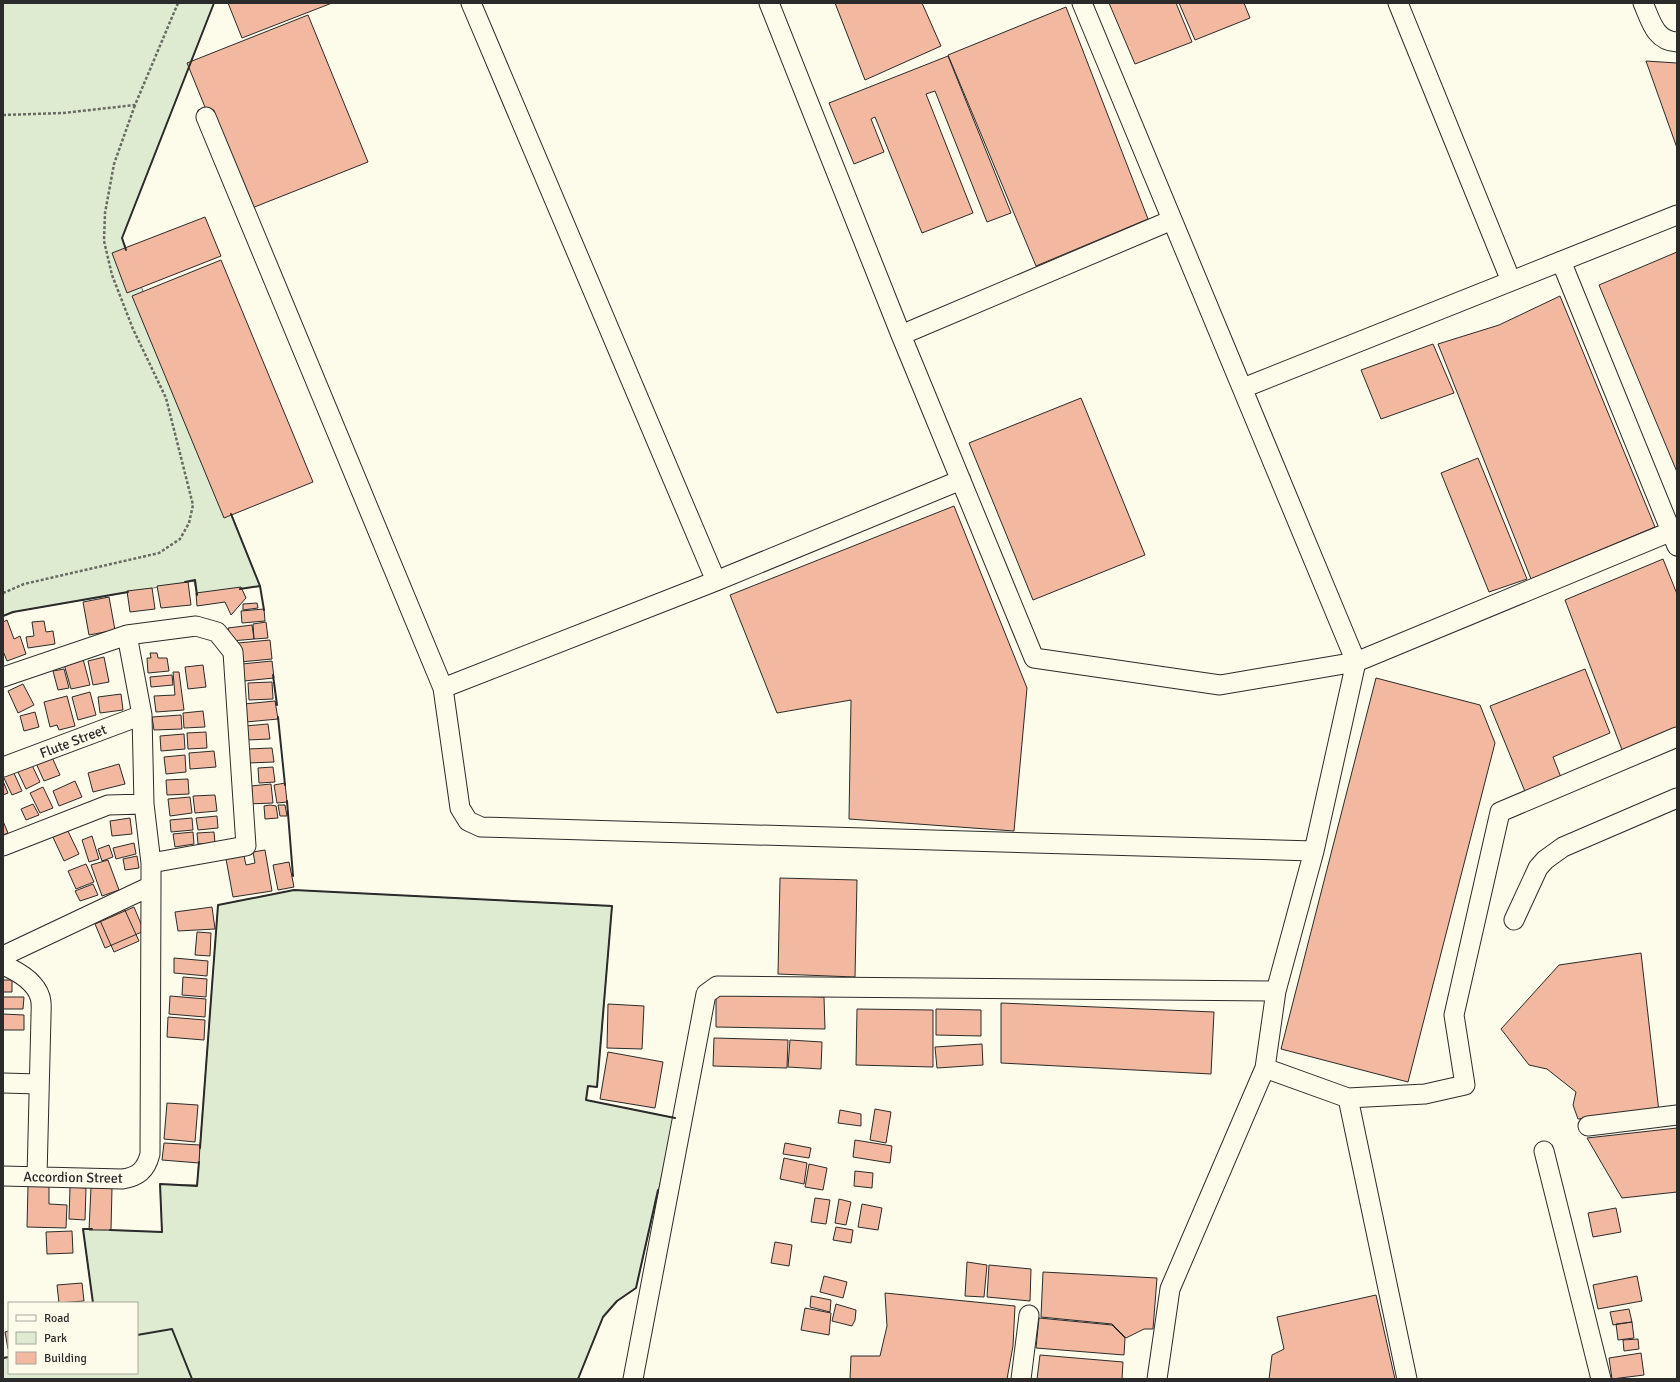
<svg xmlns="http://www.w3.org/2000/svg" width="1680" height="1382" font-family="Signika,sans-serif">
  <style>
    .green { fill: #deebd1; stroke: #74746e }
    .building { fill: #f2b8a0; stroke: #2b2b2b }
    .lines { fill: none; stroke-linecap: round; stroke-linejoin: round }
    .minor-casing { stroke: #2b2b2b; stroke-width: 21 }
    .path { stroke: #6a6964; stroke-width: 2.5; stroke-dasharray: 3 2; stroke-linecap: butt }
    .minor { stroke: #fdfbea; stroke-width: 19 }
    .wall { stroke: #2b2b2b; stroke-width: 2 }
    .labels { text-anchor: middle; stroke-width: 3; stroke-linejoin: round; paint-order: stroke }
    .street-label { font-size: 14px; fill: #2b2b2b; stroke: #fdfbea }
  </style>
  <rect width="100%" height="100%" fill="#fdfbea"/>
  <path class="green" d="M3 3H214L122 238 260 586 197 595 194 581 13 612 3 616Z
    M294 890 612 906 597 1087 588 1086 586 1100 675 1118 636 1288 617 1301 603 1317 578 1379H3V1358L9 1357V1373H137V1303H93L83 1229 162 1232 160 1184 197 1185 218 905Z"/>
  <path class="building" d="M228 3H332L242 38Z
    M835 3H922L941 46 865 80Z
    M1109 3H1176L1192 42 1135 64Z
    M1179 3H1244L1250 18 1195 40Z
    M1066 7 1148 219 1036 266 948 55Z
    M308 15 368 162 247 210 187 63Z
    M948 56 1011 213 987 222 935 91 926 94 973 213 922 233 875 117 871 119 884 152 854 164 829 103Z
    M1646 61 1677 63V148Z
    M205 217 221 256 127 293 112 253Z
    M1677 252V472L1599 285Z
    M221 260 313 482 224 518 132 296Z
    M1560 296 1655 527 1531 579 1438 344 1499 325Z
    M1433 344 1454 393 1381 419 1361 370Z
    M1081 398 1145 555 1033 600 969 443Z
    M1478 458 1527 579 1489 592 1441 473Z
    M954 506 1027 688 1014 831 849 819 851 700 777 713 730 595Z
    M1663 559 1677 594V731L1624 755 1565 600Z
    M188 582 191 605 161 608 157 586Z
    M241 587 246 598 231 615 225 602 197 606 196 593Z
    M152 588 155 609 130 612 127 591Z
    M109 597 115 630 89 635 83 602Z
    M257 603 258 608 243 610V604Z
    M264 609 265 621 242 623 241 611Z
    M7 620 14 639 20 636 26 654 7 661 3 651V622Z
    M44 621 46 632 53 631 55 644 28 648 26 637 34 636 32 622Z
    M266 622 268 638 254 639 253 624Z
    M252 625 254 639 231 641 228 628Z
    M270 640 272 659 240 662 238 643Z
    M150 653H157L158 658H167L169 671 148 673 147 658H151Z
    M104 657 109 682 93 685 88 661Z
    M83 659 90 685 71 689 64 664Z
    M272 661 274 678 244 681 242 664Z
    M203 665 206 687 188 689 185 667Z
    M64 669 69 688 58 690 53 671Z
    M1585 669 1610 733 1553 757 1562 780 1526 794 1490 706Z
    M173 672H179L184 710 156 712 154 696 175 695Z
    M172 675 173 685 151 687 150 677Z
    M1376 678 1480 705 1495 743 1408 1082 1281 1049Z
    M272 682 273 699 249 700 248 683Z
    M23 684 34 705 18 713 8 691Z
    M90 692 96 715 78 720 72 697Z
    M121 694 123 710 100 713 98 697Z
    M67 696 75 726 59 730 57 725 50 727 44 702Z
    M275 701 278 719 246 722 244 704Z
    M203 711 205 727 184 728 183 713Z
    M35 712 39 727 24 731 20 716Z
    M181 715 182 729 154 730 152 717Z
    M268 724 270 739 247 740 245 726Z
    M206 732 207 748 188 749 187 733Z
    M184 734 185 749 161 751 160 736Z
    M272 748 274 762 248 763 247 749Z
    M214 751 216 767 190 769 189 753Z
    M51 755 60 775 44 781 35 761Z
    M185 755 186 772 166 774 164 757Z
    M31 763 40 782 26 789 17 770Z
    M119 764 125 784 93 792 88 773Z
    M273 767 275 782 259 783 258 768Z
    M13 771 22 791 12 795 3 776Z
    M188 779 189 794 167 795 166 780Z
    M3 781 8 793 3 795Z
    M75 781 82 797 59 806 53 791Z
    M285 783 287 802 277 803 274 785Z
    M271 784 273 803 247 804 246 793 252 792 251 786Z
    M43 787 53 808 40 813 30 793Z
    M215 795 217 811 195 813 193 796Z
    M190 797 192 813 170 816 168 799Z
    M33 804 39 815 26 820 21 809Z
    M270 805 276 806 278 818 265 819 264 806Z
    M278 805H285L287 816H280Z
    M217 816 218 828 198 830 196 818Z
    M130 818 132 834 112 836 110 821Z
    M192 818 193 830 171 832 170 820Z
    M3 821 8 833 3 835Z
    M66 827 79 854 64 861 51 833Z
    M193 832 194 844 175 847 173 834Z
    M214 832 215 843 198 844 197 833Z
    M92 836 99 859 89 862 82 840Z
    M134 843 136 854 116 859 113 848Z
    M109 845 113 857 102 861 98 849Z
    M265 850 272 891 233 897 226 859 244 856 246 865 255 863 253 852Z
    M137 856 139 868 125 870 123 859Z
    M108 860 119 890 102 896 91 865Z
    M289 862 294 887 278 890 273 865Z
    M86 864 94 882 76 889 68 871Z
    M780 878 857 880 855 977 778 974Z
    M93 884 98 895 80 901 75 891Z
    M123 906 139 941 114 952 98 916Z
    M134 907 144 931 105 948 95 924Z
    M212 907 215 929 178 931 175 912Z
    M197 932 211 933 210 956 195 955Z
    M1641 953 1659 1112 1578 1119 1573 1105 1576 1092 1547 1069 1529 1065 1501 1029 1559 965Z
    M174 958 208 961 207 976 174 973Z
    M183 977 207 979 206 997 182 995Z
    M3 980H12V992H3Z
    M716 993 824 997 825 1029 716 1027Z
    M170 996 206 999 205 1017 169 1014Z
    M3 997H24L23 1009H3Z
    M1001 1003 1214 1012 1211 1074 1001 1063Z
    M608 1004 644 1006 642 1049 607 1048Z
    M857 1009 933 1010V1067L856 1065Z
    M936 1009 981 1010V1036L936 1035Z
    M3 1014 24 1015V1030H3Z
    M168 1017 205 1020 204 1040 167 1037Z
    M714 1038 788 1040 787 1068 713 1066Z
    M790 1040 822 1042 821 1069 788 1067Z
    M982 1044 983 1065 937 1068 935 1047Z
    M608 1052 663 1062 655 1108 600 1099Z
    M167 1103 198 1105 195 1142 164 1139Z
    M875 1109 891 1112 886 1143 870 1140Z
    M840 1110 861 1114V1126L838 1123Z
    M1677 1128V1192L1622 1198 1587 1138Z
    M855 1140 892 1146 890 1163 853 1157Z
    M164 1143 200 1145 199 1163 162 1160Z
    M785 1143 811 1148 809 1158 783 1154Z
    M784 1158 807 1163 804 1184 780 1179Z
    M809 1164 827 1168 823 1190 805 1187Z
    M855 1171 873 1173 872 1188 854 1186Z
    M28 1186H49V1204L67 1205 66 1228 27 1227Z
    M70 1187 86 1188 85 1220 69 1219Z
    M91 1187 112 1188 111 1230H89Z
    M815 1198 830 1200 826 1224 811 1222Z
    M839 1199 851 1202 846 1225 835 1223Z
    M862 1204 882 1208 878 1230 858 1227Z
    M1616 1208 1621 1232 1593 1237 1588 1213Z
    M836 1227 853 1230 851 1243 833 1240Z
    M72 1231 73 1253 47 1254 46 1232Z
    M775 1242 792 1245 789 1266 771 1263Z
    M967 1262 987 1265 984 1297 965 1296Z
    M989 1265 1031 1269 1030 1301 987 1297Z
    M1043 1272 1157 1278 1153 1329H1144L1126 1338 1112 1324 1041 1317Z
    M824 1276 847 1282 843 1298 820 1292Z
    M1637 1276 1642 1301 1598 1309 1593 1285Z
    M82 1283 84 1301 59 1303 57 1285Z
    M885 1293 1015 1306 1013 1346 1007 1379H850L851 1356H880L887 1326Z
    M1376 1295 1395 1379H1269L1272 1355 1284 1349 1277 1317Z
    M811 1296 831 1300 830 1312 810 1307Z
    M836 1304 856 1310 855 1320 852 1326 832 1321Z
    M805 1308 831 1313 829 1335 801 1330Z
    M1629 1309 1632 1322 1613 1325 1610 1312Z
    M1039 1318 1112 1325 1125 1338 1124 1355 1036 1348Z
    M1632 1322 1634 1338 1618 1340 1616 1324Z
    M9 1331V1349H8L5 1332Z
    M1638 1339 1639 1349 1624 1351 1623 1340Z
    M1641 1353 1644 1375 1612 1379 1609 1358Z
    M1040 1355 1123 1362 1122 1379H1037Z"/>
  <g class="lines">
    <defs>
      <path id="minor" d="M471 3 716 581
        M769 3 901 335 1034 658 1220 685 1356 662 1677 529
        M1082 3 1356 662 1314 851 1276 991 1265 1068 1170 1289 1157 1379
        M1398 3 1511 281
        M1643 3C1651 21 1655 41 1677 42
        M206 117 443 688
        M1561 261 1677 546
        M901 335 1172 220
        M1243 388 1677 215
        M961 480 716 581 443 688 460 808 468 821 481 827 1314 851
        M127 635 196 626 217 632 233 652 246 846 151 863
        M3 677 127 635 142 715 144 804 151 863V886L150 1154C146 1170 138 1177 122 1179L3 1176
        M3 767 142 715
        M3 846 108 805 144 804
        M1514 920 1538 868 1545 860 1563 847 1677 798
        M3 956 151 886
        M3 965C17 971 35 981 40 997 42 1003 41 1010 41 1016L37 1177
        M1265 1068 1348 1098 1425 1094 1465 1085 1454 1015 1500 812 1677 737
        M3 1083 39 1084
        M1348 1098 1407 1379
        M1588 1126 1677 1115
        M1544 1151 1601 1379
        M633 1379 706 994 717 986 1276 991
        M1021 1379 1029 1315"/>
    </defs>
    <use href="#minor" class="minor-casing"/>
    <path class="path" d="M3 115 63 113 135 105 178 3
      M3 593 24 584 159 553 180 539 189 523 193 505 166 398 133 329 112 275 104 241 105 213 114 164 135 105"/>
    <use href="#minor" class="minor"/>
    <path class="wall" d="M126 250 122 238 214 3
      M231 514 260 586 264 610
      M185 582 195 580 197 595
      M240 589 260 586
      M3 616 13 612 128 592
      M273 675 277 705
      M278 717 285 785
      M287 801 293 876
      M200 1148 218 905 294 890 612 906 597 1087 588 1086 586 1100 675 1118
      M92 1229H83L93 1303
      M110 1230 162 1232 160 1184 197 1186 199 1162
      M137 1335 172 1329 192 1379
      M3 1358 9 1357
      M578 1379 603 1317 617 1301 636 1288 658 1190"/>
  </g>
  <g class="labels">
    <g class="street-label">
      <text transform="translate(73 741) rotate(-21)" y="5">Flute Street</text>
      <text transform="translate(73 1177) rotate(1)" y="5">Accordion Street</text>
    </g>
  </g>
  <rect width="1680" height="1382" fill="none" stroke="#2b2b2b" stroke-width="8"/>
  <rect x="8" y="1302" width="130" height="72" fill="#fdfbea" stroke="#a9a89e"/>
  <rect x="16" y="1315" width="20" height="6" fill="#fdfbea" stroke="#a9a89e"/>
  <text x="44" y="1322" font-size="12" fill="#2b2b2b">Road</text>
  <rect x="16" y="1332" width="20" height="12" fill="#deebd1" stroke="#a9a89e"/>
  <text x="44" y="1342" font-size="12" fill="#2b2b2b">Park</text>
  <rect x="16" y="1352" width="20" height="12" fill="#f2b8a0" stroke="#a9a89e"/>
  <text x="44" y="1362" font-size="12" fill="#2b2b2b">Building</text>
</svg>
